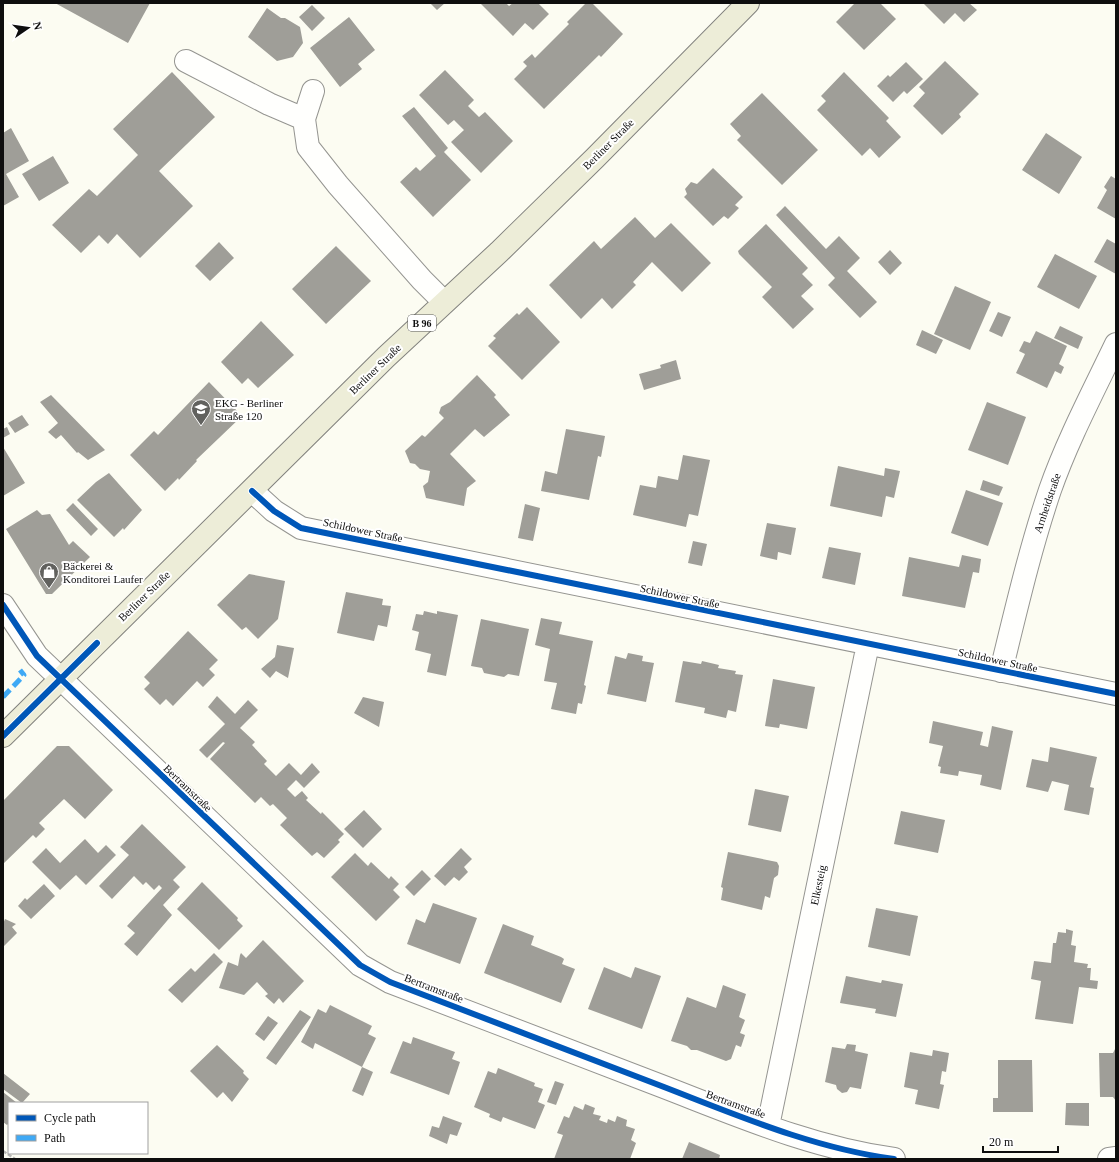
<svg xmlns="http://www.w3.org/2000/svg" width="1119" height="1162" font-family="Georgia,serif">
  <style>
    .building { fill: #9f9e98 }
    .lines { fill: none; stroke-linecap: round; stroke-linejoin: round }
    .minor-casing { stroke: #959591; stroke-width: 24 }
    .major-casing { stroke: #82827e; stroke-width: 24 }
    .path { stroke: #b8b8b6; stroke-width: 2.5; stroke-dasharray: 4 2; stroke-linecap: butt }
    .minor { stroke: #fffffd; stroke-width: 22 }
    .major { stroke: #ededd8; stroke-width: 22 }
    .quiet { stroke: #3fa9f5; stroke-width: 5; stroke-dasharray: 10 5; stroke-linecap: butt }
    .cycleway-casing { stroke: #fff; stroke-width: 8 }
    .cycleway { stroke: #0057b8; stroke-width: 6 }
    .labels { text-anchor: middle; stroke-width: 4; stroke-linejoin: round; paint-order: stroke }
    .shield { fill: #fff; stroke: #565656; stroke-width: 1 }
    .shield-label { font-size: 10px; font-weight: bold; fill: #0e0e0e }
    .street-label { font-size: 11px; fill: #0e0e0e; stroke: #fff }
    .poi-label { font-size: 11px; fill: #0e0e0e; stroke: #fff; text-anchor: start }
  </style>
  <rect width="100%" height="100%" fill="#fcfcf2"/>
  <path class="building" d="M55 3H150L128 43Z
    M430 3H445L437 10Z
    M480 3H506L509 6 513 3H538L549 14 533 30 525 23 513 36Z
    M586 3H592L623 34 601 57 599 55 544 109 514 79 527 66 523 62 532 54 535 58 569 24 567 22Z
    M855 3H880L896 19 864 50 836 22Z
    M923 3H969L977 10 964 22 955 13 944 24Z
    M312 5 325 18 312 31 299 17Z
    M267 8 281 18H285L300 27 303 43 293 57 277 61 248 37Z
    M349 17 375 50 358 64 362 69 340 87 310 48Z
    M945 61 979 94 959 114 961 117 942 135 913 106 925 93 919 87Z
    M906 62 923 79 907 94 904 91 893 102 877 86 888 75 890 77Z
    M445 70 474 100 468 106 479 117 485 112 513 141 481 173 451 142 464 130 454 120 448 125 419 95Z
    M172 72 215 117 159 171 193 206 140 258 117 234 108 244 99 235 81 253 52 225 89 189 97 196 138 155 113 129Z
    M844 72 889 118 886 121 901 137 879 158 870 148 862 156 817 110 826 101 821 96Z
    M762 93 818 150 782 185 737 140 741 136 730 124Z
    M414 107 448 148 444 152 471 180 433 217 400 182 416 167 420 171 436 156 402 116Z
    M11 128 29 161 6 174 19 197 3 206V133Z
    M1046 133 1082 157 1059 194 1022 170Z
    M53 156 69 183 39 201 22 174Z
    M713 168 743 197 735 205 739 208 728 219 724 216 713 226 684 197 687 194 685 189 691 182 697 184Z
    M1111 176 1116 179V219L1097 208 1107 190 1104 187Z
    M785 206 826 249 839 236 860 258 847 271 877 302 860 318 828 285 835 278 776 215Z
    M635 217 655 238 671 223 711 263 682 292 652 262 633 282 636 285 612 309 602 298 581 319 549 285 594 241 601 249Z
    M766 224 808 268 802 274 813 285 801 296 814 309 793 329 762 297 772 287 739 254 738 251Z
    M1107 239 1116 244V274L1094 262Z
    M219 242 234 258 210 281 195 266Z
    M336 246 371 281 326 324 292 289Z
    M890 250 902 263 890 275 878 262Z
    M1055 254 1097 276 1079 309 1037 287Z
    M955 286 991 302 970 350 934 334Z
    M527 307 560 342 522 380 488 346 496 338 493 336 517 313 519 315Z
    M998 312 1011 317 1002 337 989 331Z
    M261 321 294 355 258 388 248 378 242 384 221 362Z
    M1060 326 1083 337 1078 349 1054 338Z
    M922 330 943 340 936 354 916 345Z
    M1036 331 1067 346 1059 364 1064 367 1061 374 1055 371 1047 388 1016 373 1025 354 1019 351 1024 341 1030 343Z
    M676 360 681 379 644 390 639 374 661 368 660 365Z
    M477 375 496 395 494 397 510 415 484 437 475 429 450 454 476 481 467 488 464 506 426 498 423 486 428 482 430 471 420 469 415 464 410 463 405 451 422 435 425 437 444 418 439 413 441 407 450 402Z
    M209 382 242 416 196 460 197 461 179 480 178 478 165 491 130 455 154 431 158 435Z
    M51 395 105 450 88 460 78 452 77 453 61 435 56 439 48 432 58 423 40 402Z
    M987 402 1026 417 1008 465 968 450Z
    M22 415 29 425 15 433 8 423Z
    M7 427 10 434 3 438V429Z
    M566 429 605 436 601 457 598 456 589 500 541 491 545 471 557 474Z
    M3 447 25 483 3 496Z
    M683 455 710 460 698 516 689 514 686 527 633 515 640 485 656 488 658 476 678 480Z
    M838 466 884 476 885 468 900 471 894 498 886 496 882 517 830 506Z
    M109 473 142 510 124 530 123 528 114 537 77 500 96 482Z
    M983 480 1003 487 999 496 980 490Z
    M966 490 1003 503 988 546 951 533Z
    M73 503 98 529 91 536 66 510Z
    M525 504 540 508 533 541 518 538Z
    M37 510 42 515 50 514 69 545 73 541 90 557 52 594H46L6 529Z
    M767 523 796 528 791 555 778 552 777 560 760 556Z
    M693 541 707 544 702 566 688 563Z
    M829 547 861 553 855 585 822 578Z
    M962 555 981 559 979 573 973 572 965 608 902 596 909 557 959 567Z
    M249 574 285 581 278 619 258 639 246 627 242 630 217 605Z
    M346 592 383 599 382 605 391 606 387 627 378 625 374 641 337 633Z
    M424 611 437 614V611L458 615 446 676 427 672 431 654 415 650 419 632 412 630 416 614 423 615Z
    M541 618 562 622 559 634 593 641 584 685 586 686 582 704 578 703 576 714 551 709 557 683 544 681 550 649 535 645Z
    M481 619 529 629 519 676 508 674 504 677 484 673 482 668 471 666Z
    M188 631 218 660 209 669 215 675 203 687 197 681 173 706 166 699 160 705 144 689 150 683 144 677Z
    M277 645 294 648 288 678 276 671 270 678 261 669 275 657Z
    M628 653 643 656 642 661 654 663 646 702 607 694 615 656 626 659Z
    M683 661 701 664 702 661 719 665 718 668 736 671 735 674 743 675 736 712 728 710 726 718 704 713 705 708 675 702Z
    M773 679 815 687 807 729 780 724 779 728 765 726Z
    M217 696 235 714 248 700 258 710 240 728 255 742 252 745 267 761 264 764 276 776 289 763 301 775 312 763 320 772 304 788 296 780 287 789 295 797 302 791 308 798 306 800 321 814 322 812 344 834 338 840 340 842 324 858 317 852 312 856 280 825 287 818 273 804 270 806 261 797 255 803 210 759 225 743 223 742 207 758 199 750 225 724 208 707Z
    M363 697 384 702 379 727 354 713Z
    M933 721 983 732 980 745 988 747 992 726 1013 731 1001 790 980 785 982 775 959 771 958 776 940 773 941 767 938 766 943 746 929 743Z
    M57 746H69L113 790 85 819 64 799 39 823 45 829 36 838 33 835 3 864V801Z
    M1050 747 1097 757 1090 787 1094 788 1089 815 1064 810 1069 785 1052 781 1048 792 1026 787 1032 759 1048 762Z
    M755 789 789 796 781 832 748 825Z
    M364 810 382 829 363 848 344 829Z
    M901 811 945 820 938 853 894 844Z
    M142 824 186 867 173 880 180 887 163 905 172 915 137 956 124 944 135 933 127 926 162 888 159 885 154 890 146 882 143 885 134 876 112 899 99 886 129 855 120 847Z
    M85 839 98 853 106 845 116 855 86 885 76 875 60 890 32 862 46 848 60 863Z
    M461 848 472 859 464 867 468 872 459 881 454 877 445 886 434 876Z
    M728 852 777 862 779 866 778 875 774 878 770 898 765 896 762 910 721 900 723 888 721 887Z
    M355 853 368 866 371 862 389 879 391 876 399 884 393 890 400 897 376 921 331 877Z
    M422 870 431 879 414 896 405 887Z
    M202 882 238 918 237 920 243 926 219 950 177 909Z
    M44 884 55 896 31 919 18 906 25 898 27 900Z
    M433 903 477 918 460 964 407 944 416 919 425 923Z
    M876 908 918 916 910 956 868 947Z
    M5 919 16 924 12 927 17 933 3 947V924Z
    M503 924 534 936 531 945 561 957 564 959 562 964 575 969 561 1003 484 973Z
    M1066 929 1073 931 1071 945 1076 946 1074 962 1088 964 1087 968H1091L1090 980 1098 981 1097 989 1079 987 1073 1024 1035 1019 1041 981 1031 979 1034 961 1051 963 1053 943H1056L1058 932 1066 933Z
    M263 940 304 981 283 1003 279 998 274 1004 265 996 268 994 257 982 244 995 219 988 228 962 238 966 240 955 241 953 246 958Z
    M214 953 223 962 182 1003 168 990 191 968 195 972Z
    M604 967 631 978 635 967 661 976 642 1029 588 1009Z
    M846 976 881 983 882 980 903 984 896 1017 875 1013 876 1009 840 1003Z
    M723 985 746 994 739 1017 745 1020 740 1033 745 1035 741 1047 736 1045 731 1059 726 1061 697 1050H691L687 1046 671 1041 687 997 716 1008Z
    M330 1005 372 1026 368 1034 376 1038 362 1067 315 1043 313 1049 301 1042 318 1009 326 1013Z
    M300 1010 311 1017 276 1065 266 1058Z
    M268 1016 278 1023 264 1041 255 1034Z
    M413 1037 455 1052 452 1059 460 1062 449 1095 390 1073 403 1041 411 1044Z
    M847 1044 856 1045 855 1051 868 1054 861 1089 850 1087 847 1092 842 1093 837 1089 836 1085 825 1082 832 1047 845 1049Z
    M217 1045 244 1071 243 1073 249 1079 232 1102 223 1092 217 1098 190 1071Z
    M1116 1047V1101L1113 1097H1100L1099 1053H1113Z
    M933 1050 949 1053 946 1072 942 1071 940 1084 944 1085 939 1109 915 1104 918 1090 904 1087 910 1052 932 1056Z
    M998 1060H1032L1033 1112H993V1098H998Z
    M362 1067 373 1072 363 1096 352 1091Z
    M498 1068 535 1083 534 1086 543 1089 538 1102 545 1105 535 1129 503 1117 501 1122 489 1117 490 1114 474 1107 488 1071 496 1074Z
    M3 1073 30 1094 22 1103 3 1089Z
    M555 1081 564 1084 556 1105 547 1102Z
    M3 1092 17 1103H9V1123L7 1125 3 1122Z
    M1066 1103H1089V1126L1065 1125Z
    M585 1104 595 1108 593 1114 601 1116 599 1120 607 1123 608 1119 615 1122 617 1116 627 1120 626 1126 635 1129 631 1140 636 1143 630 1159H554L563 1135 557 1133 564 1116 569 1118 574 1106 583 1110Z
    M443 1116 462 1123 457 1136 450 1134 447 1144 429 1136 432 1126 439 1128Z
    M689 1142 720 1155 719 1159H682Z"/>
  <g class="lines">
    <defs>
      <path id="minor" d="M186 61 269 104 304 119
        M313 91 304 119 308 147 338 185 422 280 444 302
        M252 491 274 511 301 528 1116 694
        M3 605 37 656 360 965 390 982C481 1017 572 1052 664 1087 739 1116 813 1148 894 1159
        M1001 671C1016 610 1030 549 1050 490 1067 441 1094 390 1116 344
        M768 1126 868 644
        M1109 1159 1116 1158"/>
      <path id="major" d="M3 736 386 357 499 252 595 158 748 3"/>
    </defs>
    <use href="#minor" class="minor-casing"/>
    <use href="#major" class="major-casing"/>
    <path class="path" d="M3 1151 15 1159"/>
    <use href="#minor" class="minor"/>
    <use href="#major" class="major"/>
    <path class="quiet" d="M3 697 24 675 20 670"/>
    <defs>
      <path id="cycleway" d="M252 491 274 511 301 528 1116 694
        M3 605 37 656 360 965 390 982C481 1017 572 1052 664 1087 739 1116 813 1148 894 1159
        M3 736 97 643"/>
    </defs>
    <use href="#cycleway" class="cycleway-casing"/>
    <use href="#cycleway" class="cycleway"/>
  </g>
  <defs>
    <symbol id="school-pin" viewBox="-11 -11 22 30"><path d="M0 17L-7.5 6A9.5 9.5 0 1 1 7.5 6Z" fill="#61615e" stroke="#fff"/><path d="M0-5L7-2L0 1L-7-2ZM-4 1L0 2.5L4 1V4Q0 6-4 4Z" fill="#fff"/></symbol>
    <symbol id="shop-pin" viewBox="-11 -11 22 30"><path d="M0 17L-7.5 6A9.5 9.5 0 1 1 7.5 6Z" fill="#61615e" stroke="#fff"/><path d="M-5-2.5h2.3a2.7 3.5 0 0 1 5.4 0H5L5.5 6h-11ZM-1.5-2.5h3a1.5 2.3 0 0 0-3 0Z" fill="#fff"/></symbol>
  </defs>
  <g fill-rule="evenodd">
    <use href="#school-pin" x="190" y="398" width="22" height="30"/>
    <use href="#shop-pin" x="38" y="561" width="22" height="30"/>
  </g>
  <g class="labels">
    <rect class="shield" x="408" y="315" width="28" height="16" rx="3"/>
    <g class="shield-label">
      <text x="422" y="327">B 96</text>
    </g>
    <g class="street-label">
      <text transform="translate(608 144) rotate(-45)" y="4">Berliner Straße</text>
      <text transform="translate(375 369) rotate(-44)" y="4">Berliner Straße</text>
      <text transform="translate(1047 503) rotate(-71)" y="4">Arnheidstraße</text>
      <text transform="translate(363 530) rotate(12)" y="4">Schildower Straße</text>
      <text transform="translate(144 596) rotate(-44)" y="4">Berliner Straße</text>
      <text transform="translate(680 596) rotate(12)" y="4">Schildower Straße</text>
      <text transform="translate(998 660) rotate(12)" y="4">Schildower Straße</text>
      <text transform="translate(188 788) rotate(44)" y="4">Bertramstraße</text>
      <text transform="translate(818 885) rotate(-78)" y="4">Elkesteig</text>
      <text transform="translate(434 988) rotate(21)" y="4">Bertramstraße</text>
      <text transform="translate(736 1104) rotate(20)" y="4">Bertramstraße</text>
    </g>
    <g class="poi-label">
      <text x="215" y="407">EKG - Berliner<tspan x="215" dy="13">Straße 120</tspan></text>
      <text x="63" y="570">Bäckerei &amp;<tspan x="63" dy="13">Konditorei Laufer</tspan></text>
    </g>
  </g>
  <rect width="1119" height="1162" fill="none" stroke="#0e0e0e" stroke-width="8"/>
  <rect x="8" y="1102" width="140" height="52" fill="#ffffff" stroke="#9f9f9f"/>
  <rect x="16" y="1115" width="20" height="6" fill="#0057b8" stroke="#9f9f9f"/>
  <text x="44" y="1122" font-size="12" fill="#0e0e0e">Cycle path</text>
  <rect x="16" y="1135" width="20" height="6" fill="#3fa9f5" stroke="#9f9f9f"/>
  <text x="44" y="1142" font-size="12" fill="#0e0e0e">Path</text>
  <g transform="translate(28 28) rotate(77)" stroke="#ffffff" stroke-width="3" paint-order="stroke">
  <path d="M0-3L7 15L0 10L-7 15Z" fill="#0e0e0e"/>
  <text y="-6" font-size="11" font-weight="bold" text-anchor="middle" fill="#0e0e0e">N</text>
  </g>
  <path d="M983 1146v6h75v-6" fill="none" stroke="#0e0e0e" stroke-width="2"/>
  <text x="989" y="1146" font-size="12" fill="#0e0e0e" stroke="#ffffff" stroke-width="3" paint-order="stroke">20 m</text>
</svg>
